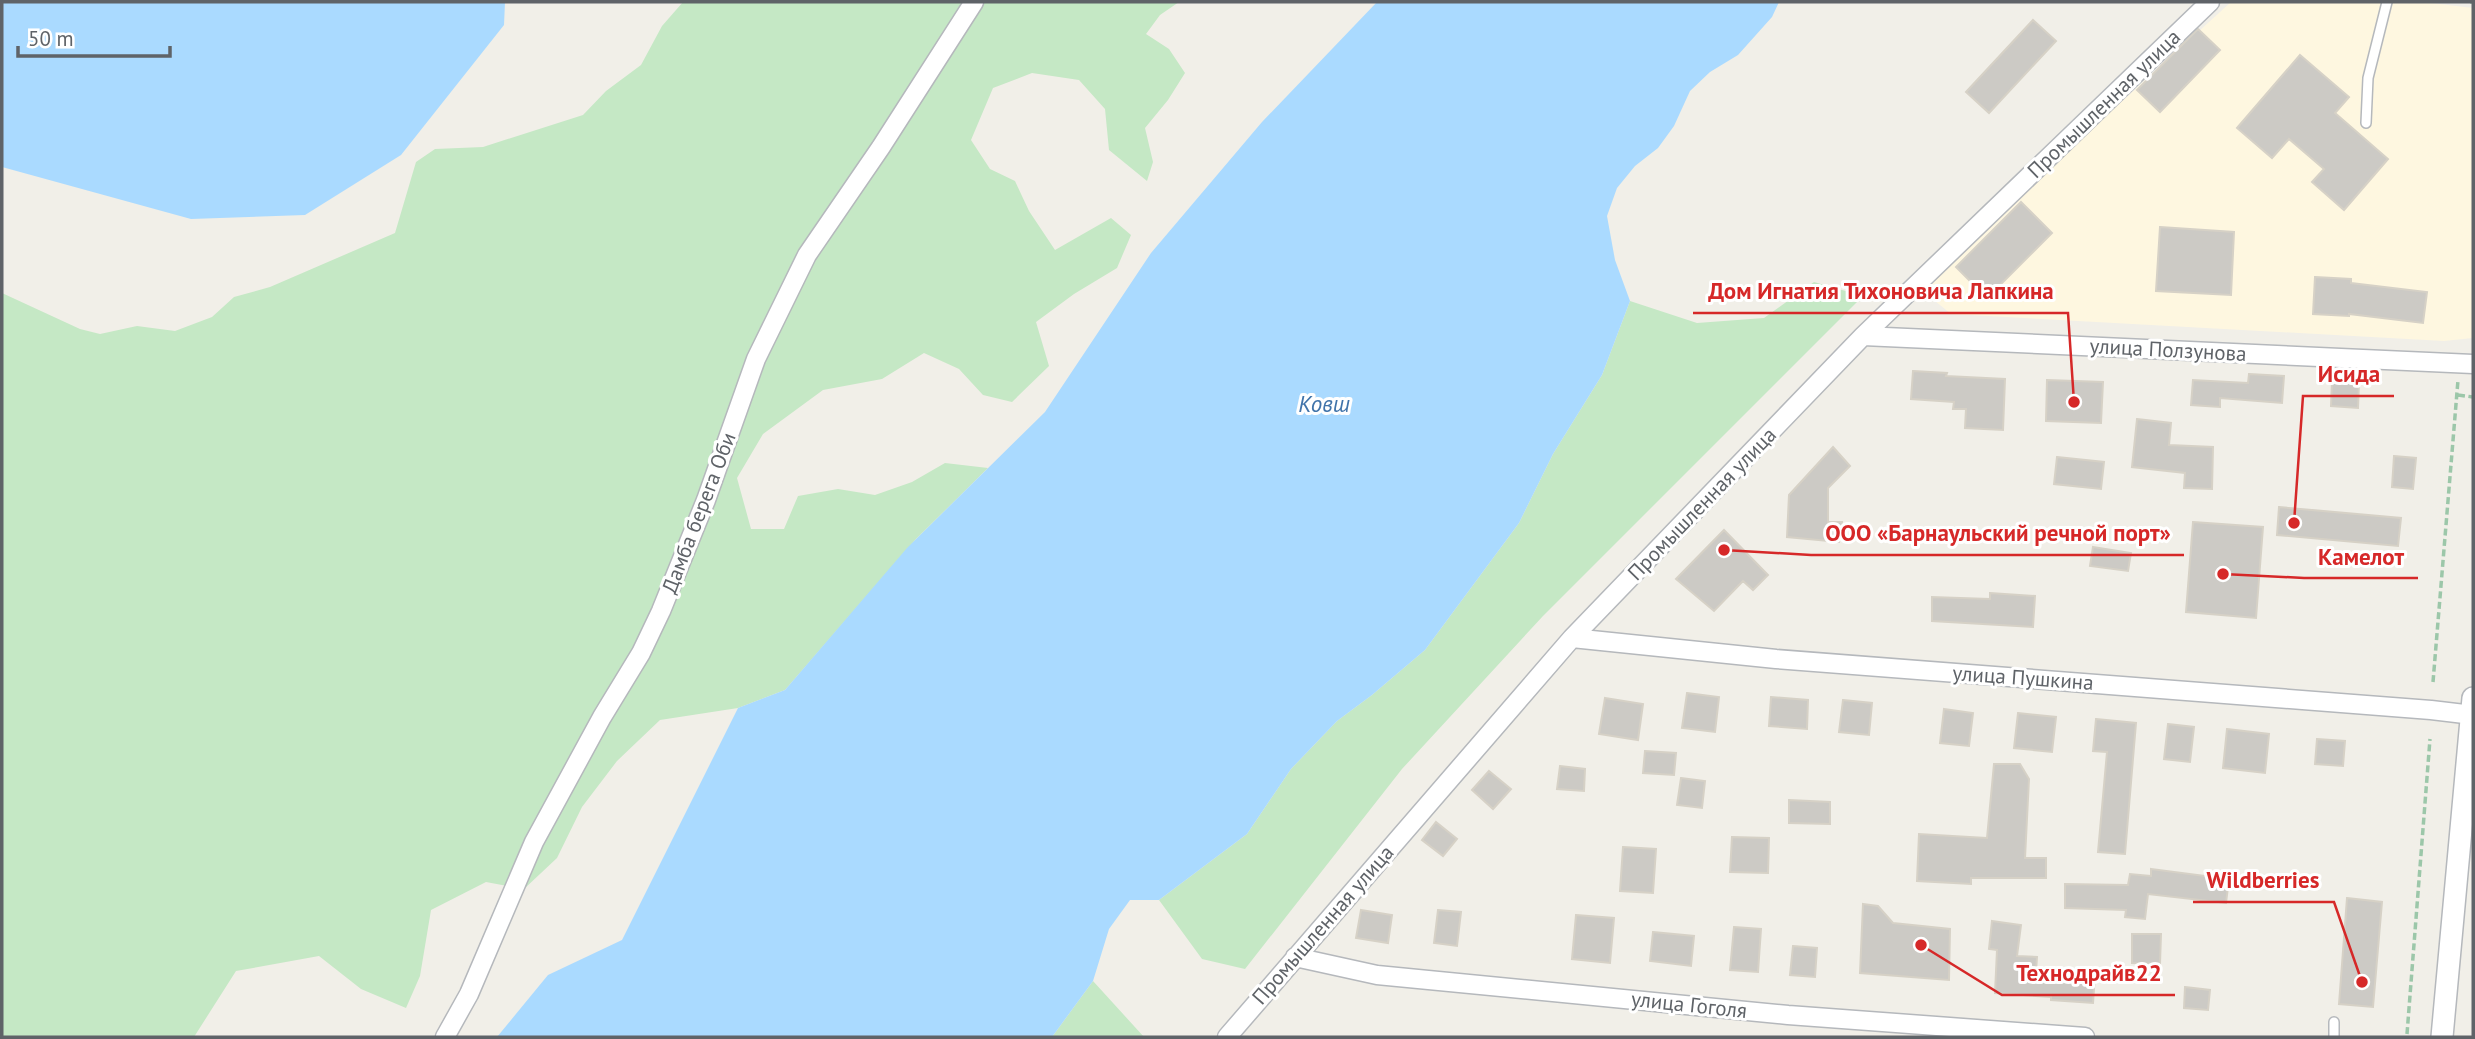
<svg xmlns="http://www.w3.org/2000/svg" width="2475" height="1039" font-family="'PT Sans',sans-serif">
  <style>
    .commercial { fill: #fef7e0 }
    .green { fill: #c5e8c5 }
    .water { fill: #aadaff }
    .building { fill: #cccac5; stroke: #d6d1c6; stroke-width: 2 }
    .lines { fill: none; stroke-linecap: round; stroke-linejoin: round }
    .service-casing { stroke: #b5b8bc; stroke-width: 12 }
    .minor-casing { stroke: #b5b8bc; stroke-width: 21 }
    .tertiary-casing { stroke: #b5b8bc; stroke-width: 24 }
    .path { stroke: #9cc7a9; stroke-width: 3.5; stroke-dasharray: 7 3.5; stroke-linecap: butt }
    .service { stroke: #fff; stroke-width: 9 }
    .minor { stroke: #fff; stroke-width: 18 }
    .tertiary { stroke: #fff; stroke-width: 21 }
    .labels { text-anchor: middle; stroke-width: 6; stroke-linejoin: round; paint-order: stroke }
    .street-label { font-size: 21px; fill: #5f6368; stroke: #fff }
    .water-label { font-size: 23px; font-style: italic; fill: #4174aa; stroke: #fff }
    .leader { fill: none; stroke: #d62828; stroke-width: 2.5 }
    .callout-dot { fill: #d62828; stroke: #fff; stroke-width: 2.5 }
    .callout-label { font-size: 23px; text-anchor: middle; font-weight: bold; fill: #d62828; stroke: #fff; stroke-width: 6; stroke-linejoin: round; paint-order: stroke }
  </style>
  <rect width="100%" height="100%" fill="#f1efe8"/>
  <path class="commercial" d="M2231 2H2423L2473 8V338L2444 341 1951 314 1918 287Z"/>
  <path class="green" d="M683 2H1179L1160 15 1146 34 1169 49 1185 73 1168 100 1145 128 1153 162 1147 181 1109 150 1105 109 1079 80 1032 73 993 88 971 140 990 169 1015 181 1029 211 1055 250 1111 218 1131 235 1117 268 1074 294 1036 322 1049 366 1012 402 983 395 959 369 924 353 882 379 823 390 763 434 737 478 751 529H784L798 496 838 489 875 495 912 482 945 463 988 468 916 539 785 690 738 708 660 720 617 761 582 807 557 858 524 889 486 882 431 910 420 976 406 1008 361 989 319 956 236 971 194 1037H2V293L80 329 100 334 137 326 175 331 212 317 234 297 270 287 395 233 416 162 435 149 483 147 583 115 606 91 641 65 662 26Z
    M1814 282 1863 296 1543 616 1402 769 1245 969 1202 959 1159 900 1247 834 1291 769 1337 721 1372 695 1425 650 1519 523 1553 454 1602 375 1630 301 1697 323 1764 318Z
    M1093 981 1144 1037H1052Z"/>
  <path class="water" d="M2 2H505L504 25 401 155 305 215 191 219 2 167Z
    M1377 2H1779L1772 17 1738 55 1710 72 1690 91 1674 126 1658 148 1635 166 1617 188 1607 216 1615 260 1630 301 1602 375 1553 454 1519 523 1425 650 1372 695 1337 721 1291 769 1247 834 1159 900H1130L1109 929 1093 981 1052 1037H497L548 975 622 940 738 708 785 690 907 548 1045 412 1151 253 1262 122Z"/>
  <path class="building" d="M2033 20 2056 41 1989 113 1966 92Z
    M2198 29 2220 50 2160 112 2137 90Z
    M2300 55 2349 97 2335 113 2388 159 2344 210 2312 182 2324 169 2289 139 2272 158 2237 128Z
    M2021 202 2052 233 1987 298 1956 267Z
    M2160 227 2234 232 2231 295 2156 291Z
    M2315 277 2351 279V283L2427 292 2423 323 2349 314V316L2313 314Z
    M1913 371 1947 373 1946 376 2005 379 2003 430 1965 428 1966 409H1953L1954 402 1911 399Z
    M2249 374 2284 376 2282 403 2220 398V407L2191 405 2193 380 2248 383Z
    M2047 380 2103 382 2101 423 2046 421Z
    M2332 381 2359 382 2358 408 2331 406Z
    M2137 419 2171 423 2169 445 2213 447 2212 489 2184 488 2185 473 2132 467Z
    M1833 447 1850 466 1828 488V522H1842L1839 542 1787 537 1789 495Z
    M2394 456 2416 458 2413 489 2392 487Z
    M2057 457 2104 462 2101 489 2054 484Z
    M2279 507 2401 518 2398 546 2277 535Z
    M2193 522 2263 527 2256 618 2186 612Z
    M1724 530 1768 575 1753 590 1743 581 1714 611 1676 579Z
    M2093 547 2131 553 2128 571 2090 566Z
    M1990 593 2035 596 2033 627 1932 621V597L1990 599Z
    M1687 693 1719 697 1715 732 1682 728Z
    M1771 697 1808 700 1807 729 1769 726Z
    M1605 698 1643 704 1638 740 1599 734Z
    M1843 700 1872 703 1869 735 1839 732Z
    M1944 709 1973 713 1969 746 1940 743Z
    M2018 713 2056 717 2052 752 2014 748Z
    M2096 719 2136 723 2125 854 2098 852 2107 752 2093 751Z
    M2168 724 2194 727 2190 762 2164 759Z
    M2227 729 2269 734 2265 773 2223 768Z
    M2317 739 2345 741 2343 766 2315 764Z
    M1645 751 1676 753 1674 775 1643 773Z
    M1994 764H2020L2029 779 2025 858H2046V878H1971V884L1917 881 1919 834 1987 838Z
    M1560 766 1585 769 1584 791 1557 789Z
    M1489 771 1511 789 1493 809 1472 790Z
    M1681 778 1705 781 1702 808 1677 805Z
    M1789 800 1830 802V824L1789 823Z
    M1436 822 1457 839 1443 856 1422 840Z
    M1732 837 1769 838 1768 873 1730 872Z
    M1623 847 1656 849 1653 893 1620 891Z
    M2151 869 2229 879 2226 903 2148 894 2145 919 2125 917 2126 910 2065 908V884L2128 885 2130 874 2151 876Z
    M2347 898 2382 902 2373 1007 2339 1004Z
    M1863 904 1878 906 1893 923 1950 929 1949 980 1860 973Z
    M1361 910 1392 915 1388 943 1356 938Z
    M1438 910 1461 912 1457 946 1434 943Z
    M1576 915 1614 918 1610 963 1572 959Z
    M1992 921 2021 925 2017 956 2037 957 2036 972 2095 975 2093 1003 2051 1000V997L1995 993 1997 950 1989 949Z
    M1734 927 1761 929 1758 972 1730 970Z
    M1653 932 1694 936 1691 966 1650 961Z
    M2132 934H2161L2160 964 2132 963Z
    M1793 946 1817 948 1815 977 1790 975Z
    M2185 987 2210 990 2208 1010 2184 1008Z"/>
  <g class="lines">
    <defs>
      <path id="service" d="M2366 123 2368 78 2387 2
        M2334 1037V1022"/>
      <path id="minor" d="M1863 336 2473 364
        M1572 638 1776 659 2431 710 2473 715
        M1295 957 1377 975 1788 1015 2085 1037
        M445 1037 469 994 534 842 602 717 641 653 661 611 706 500 756 359 807 255 881 147 974 2
        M1227 1037 1572 638 1863 336 2210 2"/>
      <path id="tertiary" d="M2442 1037 2473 698"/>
    </defs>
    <use href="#service" class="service-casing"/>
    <use href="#minor" class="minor-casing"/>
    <use href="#tertiary" class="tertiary-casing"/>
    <path class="path" d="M2470 2H2473
      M2458 395 2473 397
      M2433 682 2458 380
      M2407 1034 2430 739"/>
    <use href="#service" class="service"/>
    <use href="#minor" class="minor"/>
    <use href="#tertiary" class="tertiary"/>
  </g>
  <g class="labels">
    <g class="street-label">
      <text transform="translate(2104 104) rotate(-44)" y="7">Промышленная улица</text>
      <text transform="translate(2168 350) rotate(3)" y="7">улица Ползунова</text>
      <text transform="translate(1702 504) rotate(-46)" y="7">Промышленная улица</text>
      <text transform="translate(699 513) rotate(-69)" y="7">Дамба берега Оби</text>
      <text transform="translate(2023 678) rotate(4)" y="7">улица Пушкина</text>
      <text transform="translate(1323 925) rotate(-49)" y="7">Промышленная улица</text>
      <text transform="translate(1689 1005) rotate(6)" y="7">улица Гоголя</text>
    </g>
    <g class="water-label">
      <text x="1324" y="412">Ковш</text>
    </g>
  </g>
  <path class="leader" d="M2074 402L2068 313H1693M2294 523L2303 396H2394M1724 550L1811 555H2184M2223 574L2304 578H2418M2362 982L2334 902H2193M1921 945L2002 995H2175"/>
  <g class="callout-dot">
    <circle cx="2074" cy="402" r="7"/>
    <circle cx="2294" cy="523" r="7"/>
    <circle cx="1724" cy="550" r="7"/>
    <circle cx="2223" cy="574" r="7"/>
    <circle cx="2362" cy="982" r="7"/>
    <circle cx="1921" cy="945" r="7"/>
  </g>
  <g class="callout-label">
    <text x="1881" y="299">Дом Игнатия Тихоновича Лапкина</text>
    <text x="2349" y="382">Исида</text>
    <text x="1998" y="541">ООО «Барнаульский речной порт»</text>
    <text x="2361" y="565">Камелот</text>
    <text x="2263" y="888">Wildberries</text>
    <text x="2089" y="981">Технодрайв22</text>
  </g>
  <rect width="2475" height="1039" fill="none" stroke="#5f6368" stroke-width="7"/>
  <path d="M18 46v10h152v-10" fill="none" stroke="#5f6368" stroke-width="3.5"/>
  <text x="28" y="46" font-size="21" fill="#5f6368" stroke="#ffffff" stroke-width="5" paint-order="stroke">50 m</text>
</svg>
